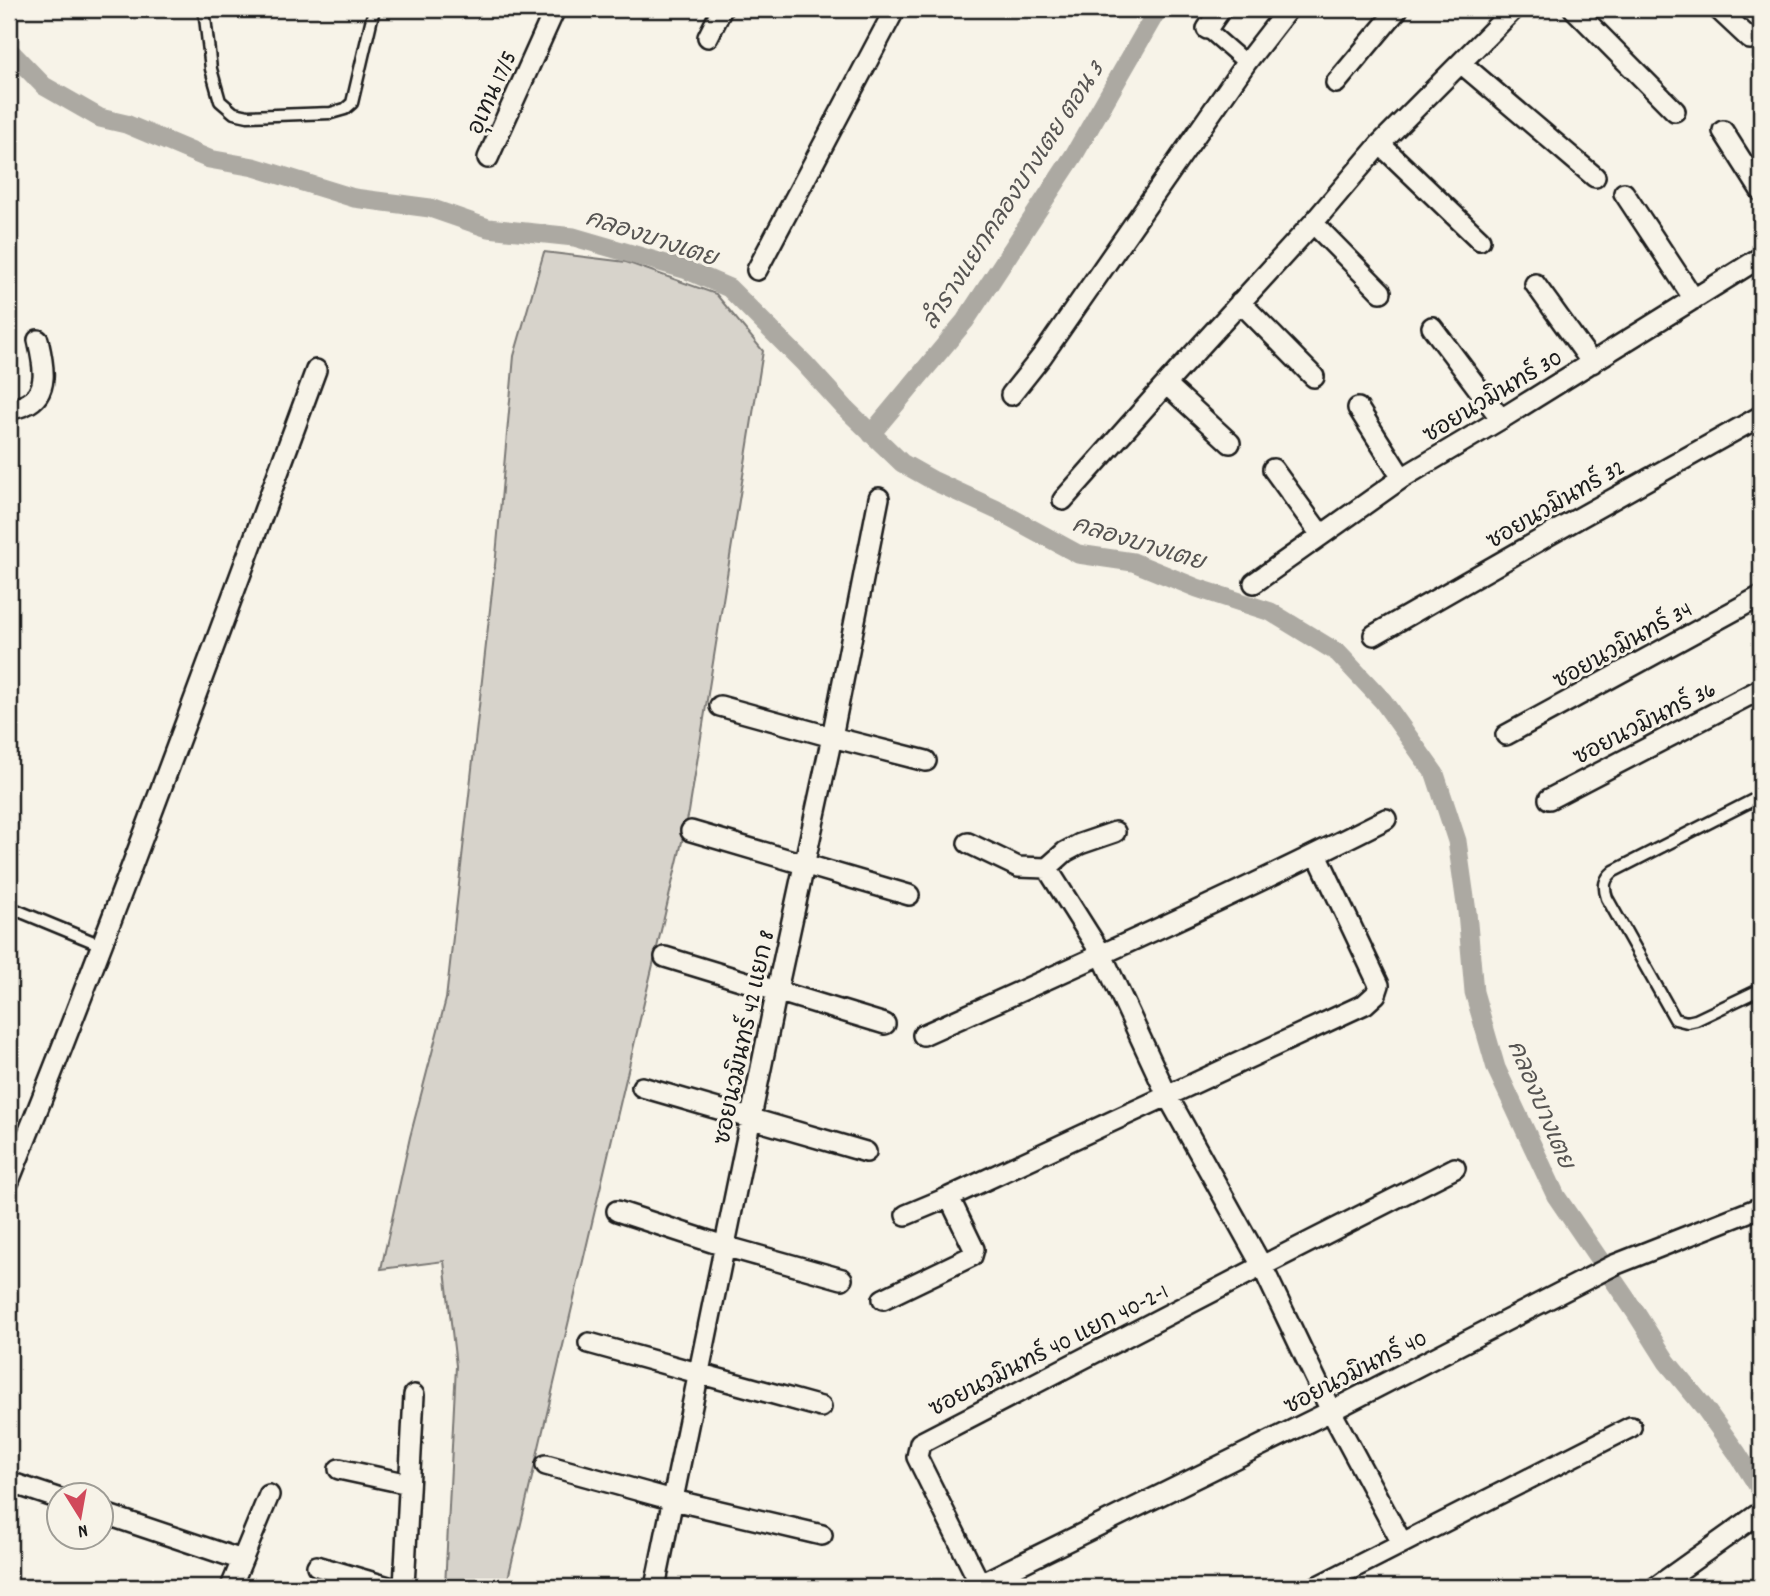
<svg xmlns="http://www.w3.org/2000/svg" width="1770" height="1596" font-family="Dekko,'Playpen Sans Thai',sans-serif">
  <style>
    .green { fill: #d7d3cb; stroke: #7a7874; stroke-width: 2 }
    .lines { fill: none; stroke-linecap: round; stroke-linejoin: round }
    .canal { stroke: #aca9a2; stroke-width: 19 }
    .service-casing { stroke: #1c1c1c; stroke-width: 15 }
    .pedestrian-casing { stroke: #1c1c1c; stroke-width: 19 }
    .minor-casing { stroke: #1c1c1c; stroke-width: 24 }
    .service { stroke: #f7f3e8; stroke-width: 10 }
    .pedestrian { stroke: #f7f3e8; stroke-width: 14 }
    .minor { stroke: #f7f3e8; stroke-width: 19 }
    .labels { text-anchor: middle; stroke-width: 6; stroke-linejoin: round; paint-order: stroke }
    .street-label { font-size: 23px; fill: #1c1c1c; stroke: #f7f3e8 }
    .water-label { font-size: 24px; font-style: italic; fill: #565452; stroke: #f7f3e8 }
  </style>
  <rect width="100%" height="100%" fill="#f7f3e8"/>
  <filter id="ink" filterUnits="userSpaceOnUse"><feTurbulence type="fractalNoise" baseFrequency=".0143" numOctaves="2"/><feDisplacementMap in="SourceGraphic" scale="14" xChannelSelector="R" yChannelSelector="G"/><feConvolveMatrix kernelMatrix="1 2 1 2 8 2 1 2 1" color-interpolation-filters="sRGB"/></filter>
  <g filter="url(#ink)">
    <path class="green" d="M544 252 626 262 716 294 763 351 689 812 506 1587H445L456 1366 444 1261 381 1269 410 1137 446 999 496 556 514 356Z"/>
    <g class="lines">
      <path class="canal" d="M9 50 44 86 100 118 126 124 209 159 254 167 354 198 430 208 488 228 574 237 687 270 729 288 804 363 845 408 902 463 934 481 997 510 1078 554 1133 562 1197 588 1271 612 1338 653 1383 701 1435 774 1457 841 1467 912 1474 992 1496 1068 1556 1196 1636 1313 1667 1362 1704 1407 1737 1453 1761 1491
        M871 434 965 321 1074 155 1158 9"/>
      <defs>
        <path id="service" d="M204 9 211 69 220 101 234 113 248 116 331 113 345 109 352 103 374 9
          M1761 796 1614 871C1604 879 1603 886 1607 898L1675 1019 1687 1022 1696 1020 1761 989
          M9 907 101 945"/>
        <path id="pedestrian" d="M1207 29 1246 63"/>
        <path id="minor" d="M1574 9 1675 111
          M1718 9 1750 39
          M1207 29 1221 9
          M708 37 722 9
          M1461 63 1595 177
          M1336 83 1398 9
          M1723 131 1761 191
          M1380 144 1480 240
          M488 158 555 9
          M1624 193 1694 299
          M1313 223 1381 292
          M757 270 895 9
          M1535 284 1592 363
          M1240 302 1314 377
          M1432 327 1501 419
          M1166 384 1230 443
          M1011 395 1042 356 1246 63 1288 9
          M1358 408 1402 478
          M9 409C15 409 19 407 25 405 51 394 43 362 38 340
          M1273 469 1321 535
          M1063 500 1166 384 1313 223 1380 144 1514 9
          M1254 583 1402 478 1501 419 1761 257
          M1374 635 1554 532 1761 416
          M720 706 832 737 926 761
          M1506 735 1761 596
          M1549 799 1761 689
          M691 831 909 895
          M968 843 1018 867 1047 868 1065 852 1080 844 1115 832
          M1047 868 1102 955 1167 1095 1262 1266 1331 1411 1402 1543
          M665 957 885 1024
          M923 1035C1079 965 1234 896 1386 819
          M642 1087 866 1152
          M9 1181C117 913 216 641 316 370
          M617 1211 724 1246 842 1279
          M906 1215 949 1197 1365 1004 1376 994 1379 985 1317 854
          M883 1299 972 1256 974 1249 949 1197
          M589 1343 821 1407
          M546 1465 673 1500 822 1535
          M339 1469 409 1484
          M9 1482 60 1499
          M102 1513 242 1560
          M317 1566 389 1587
          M980 1584 917 1457 920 1443 1262 1266 1455 1168
          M231 1587 269 1495
          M404 1587 414 1395
          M655 1587 777 990 832 737 879 498
          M974 1587 1331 1411 1614 1265 1761 1207
          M1316 1587 1631 1427
          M1656 1587 1761 1512"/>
      </defs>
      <use href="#service" class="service-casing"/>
      <use href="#pedestrian" class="pedestrian-casing"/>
      <use href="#minor" class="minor-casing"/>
      <use href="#service" class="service"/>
      <use href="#pedestrian" class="pedestrian"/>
      <use href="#minor" class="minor"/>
    </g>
  </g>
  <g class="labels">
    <g class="street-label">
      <text transform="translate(491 92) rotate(-66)" y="8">อุเทน 17/5</text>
      <text transform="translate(1492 395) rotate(-31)" y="8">ซอยนวมินทร์ 30</text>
      <text transform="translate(1555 503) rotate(-30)" y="8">ซอยนวมินทร์ 32</text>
      <text transform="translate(1622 644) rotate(-29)" y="8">ซอยนวมินทร์ 34</text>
      <text transform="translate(1644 722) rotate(-27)" y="8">ซอยนวมินทร์ 36</text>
      <text transform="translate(743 1037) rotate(-78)" y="8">ซอยนวมินทร์ 42 แยก 8</text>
      <text transform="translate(1048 1349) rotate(-27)" y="8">ซอยนวมินทร์ 40 แยก 40-2-1</text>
      <text transform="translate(1355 1371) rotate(-27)" y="8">ซอยนวมินทร์ 40</text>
    </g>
    <g class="water-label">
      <text transform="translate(1012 195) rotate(-57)" y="8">ลำรางแยกคลองบางเตย ตอน 3</text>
      <text transform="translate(652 237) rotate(18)" y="8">คลองบางเตย</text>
      <text transform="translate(1139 542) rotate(17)" y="8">คลองบางเตย</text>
      <text transform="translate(1542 1104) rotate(67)" y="8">คลองบางเตย</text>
    </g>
  </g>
  <rect width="1770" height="1596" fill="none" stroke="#f7f3e8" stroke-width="35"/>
  <rect x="18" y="18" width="1735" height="1561" fill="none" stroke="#1c1c1c" stroke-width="2.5" filter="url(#ink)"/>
  <g transform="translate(80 1516) rotate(169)"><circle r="33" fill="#f7f3e8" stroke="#9f9d96" stroke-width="2"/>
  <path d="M0-5L12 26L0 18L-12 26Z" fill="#d1495b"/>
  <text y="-10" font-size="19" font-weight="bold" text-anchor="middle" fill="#1c1c1c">N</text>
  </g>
</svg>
